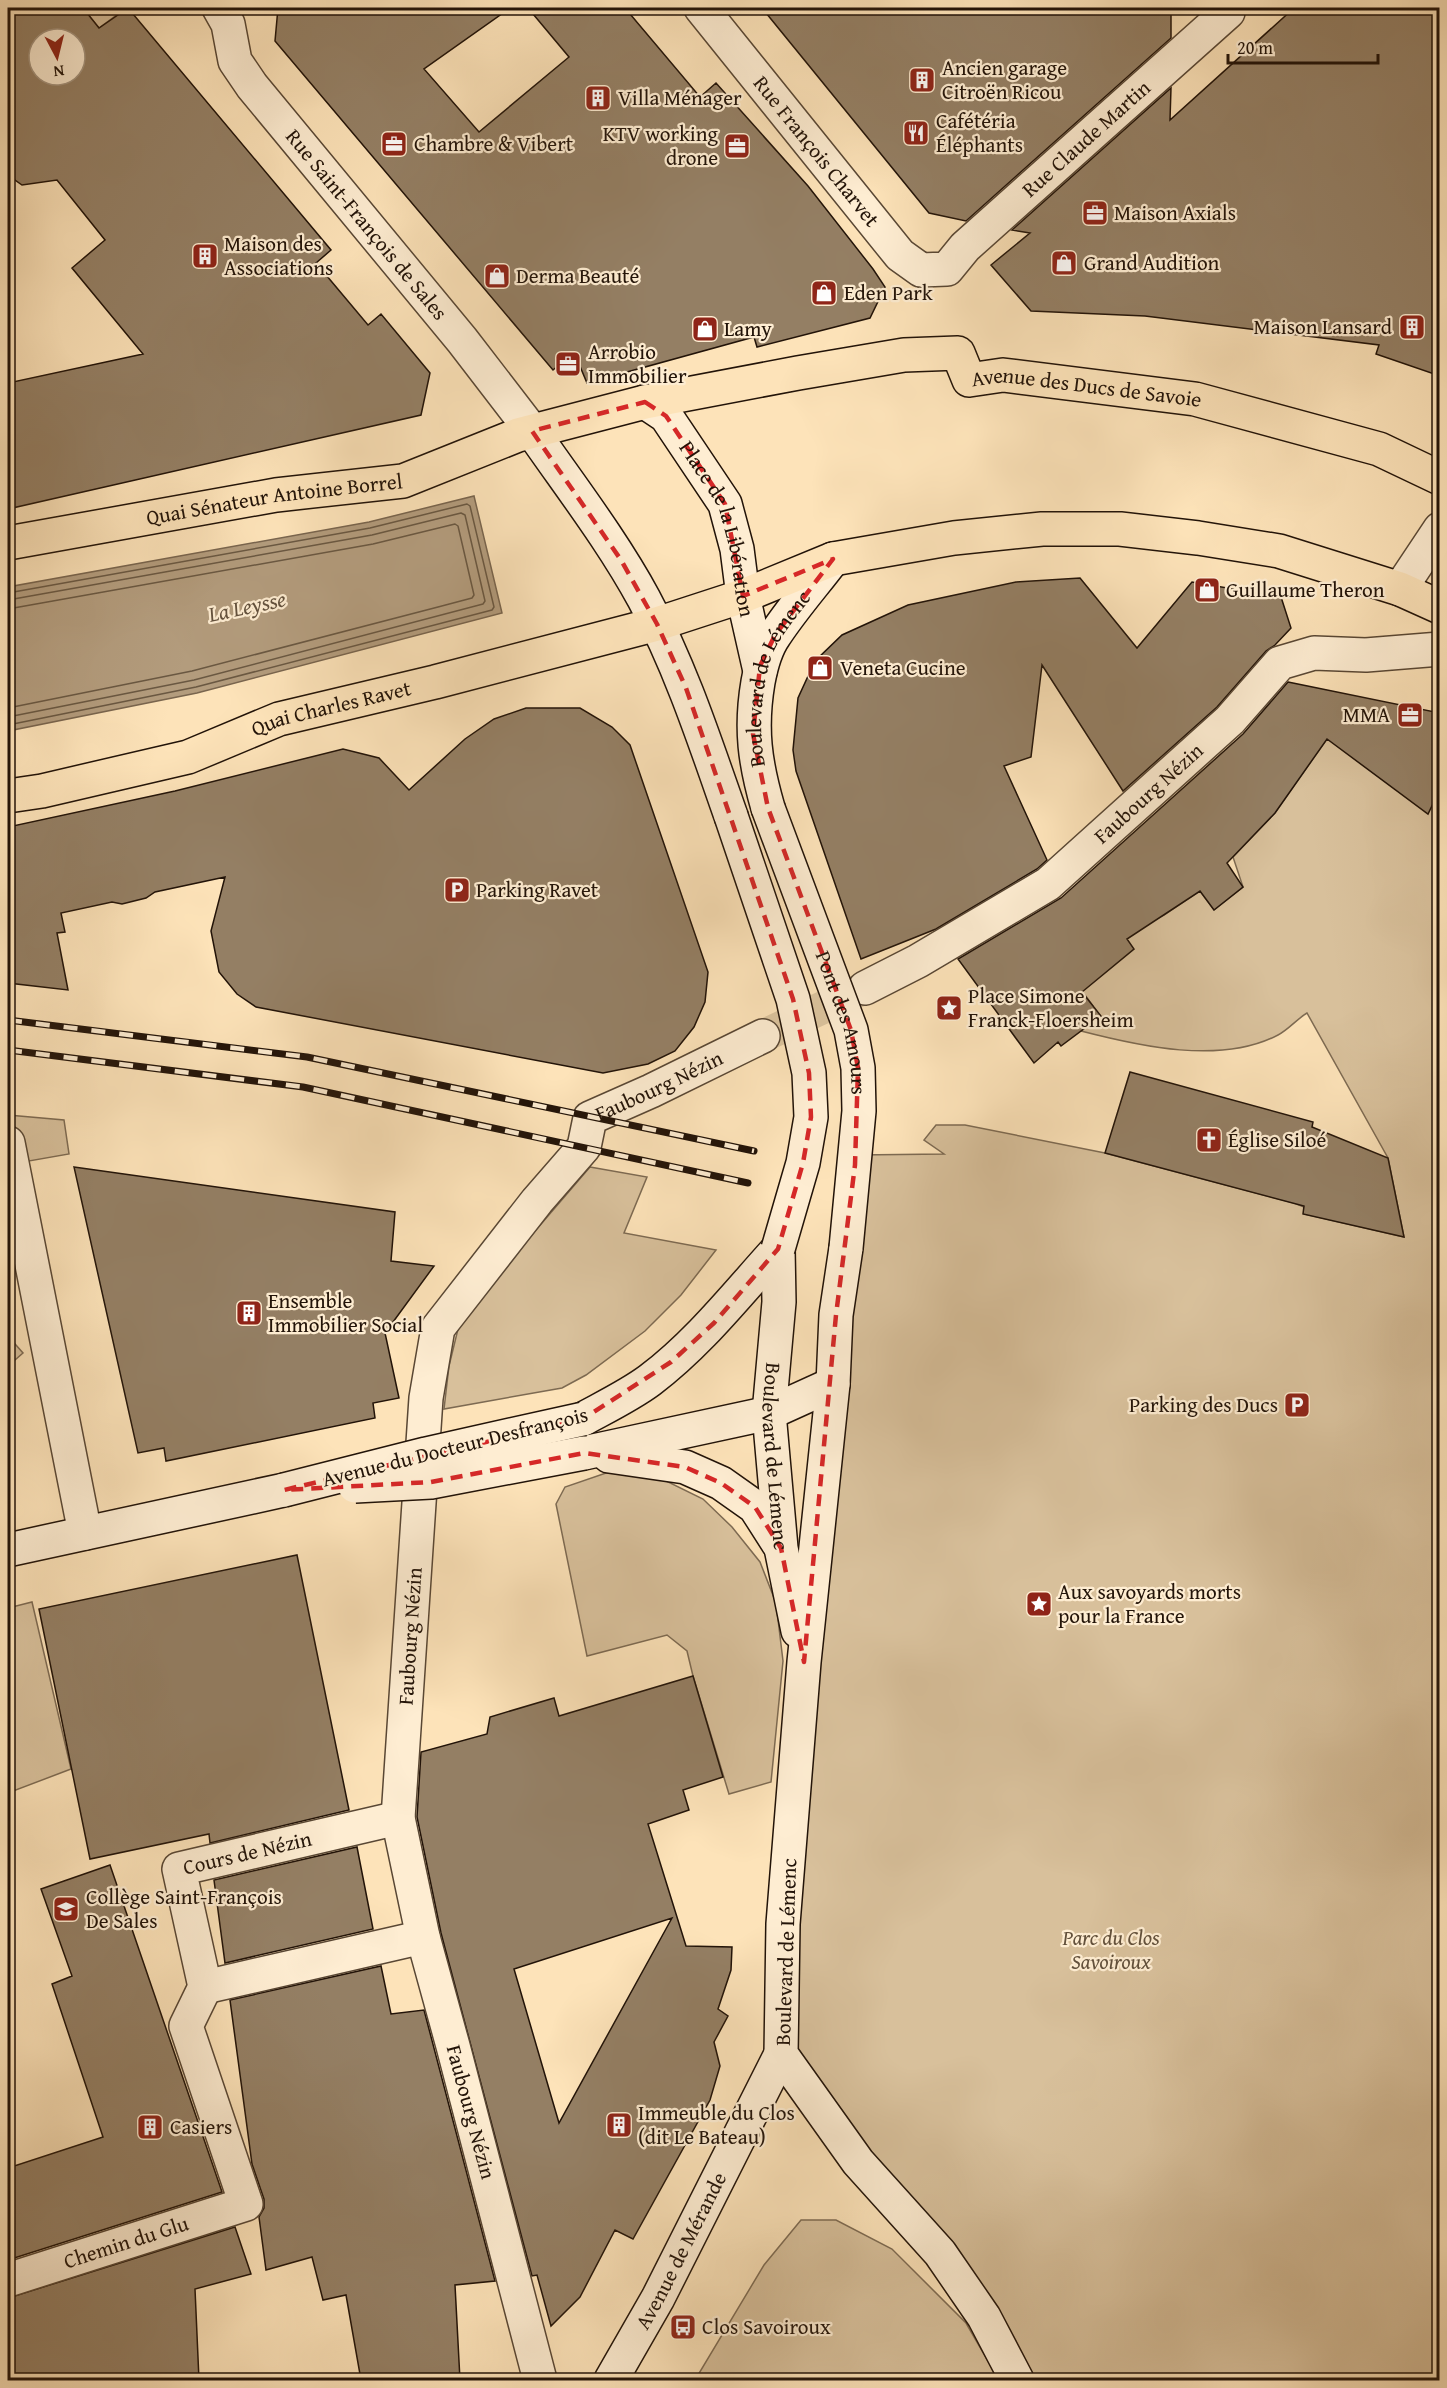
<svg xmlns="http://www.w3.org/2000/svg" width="1447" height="2388" font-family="'Gentium Book Plus',serif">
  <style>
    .green { fill: #d8c09b; stroke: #7d6a52; stroke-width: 1.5 }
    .water { fill: #b39c7d; stroke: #79654e; stroke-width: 1.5 }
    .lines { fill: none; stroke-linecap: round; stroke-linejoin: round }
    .shore { stroke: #6a5842; stroke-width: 1.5 }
    .building { fill: #947f64; stroke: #221308; stroke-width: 1.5; fill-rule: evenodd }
    .minor-tunnel { stroke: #dcc49e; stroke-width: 33; stroke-dasharray: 33 16; stroke-linecap: butt }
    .minor-casing { stroke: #594734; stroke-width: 36 }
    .secondary-casing { stroke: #221308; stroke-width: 36 }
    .primary-casing { stroke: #221308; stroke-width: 36 }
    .minor { stroke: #feedd2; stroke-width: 33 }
    .secondary { stroke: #feedd2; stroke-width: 33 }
    .primary { stroke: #fde3b9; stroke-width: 33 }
    .rail-casing { stroke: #221308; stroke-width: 7 }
    .rail { stroke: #feedd2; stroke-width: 4.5; stroke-dasharray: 14; stroke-linecap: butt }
    .secondary-bridge-casing { stroke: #221308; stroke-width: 36; stroke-linecap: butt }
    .secondary-bridge { stroke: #feedd2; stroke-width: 33 }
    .marked { fill: none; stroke: #d62828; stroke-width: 4.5; stroke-dasharray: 12 8; stroke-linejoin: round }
    .labels { text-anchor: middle; stroke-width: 4.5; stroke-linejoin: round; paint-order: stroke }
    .poi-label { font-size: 21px; fill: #221308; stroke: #feedd2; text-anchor: start }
    .street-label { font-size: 21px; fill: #221308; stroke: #feedd2 }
    .park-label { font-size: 21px; font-style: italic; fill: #62503b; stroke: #feedd2 }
    .water-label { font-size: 22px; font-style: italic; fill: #63513d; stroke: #feedd2 }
  </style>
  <rect width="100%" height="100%" fill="#fde3b9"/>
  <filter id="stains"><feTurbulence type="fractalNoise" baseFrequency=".00333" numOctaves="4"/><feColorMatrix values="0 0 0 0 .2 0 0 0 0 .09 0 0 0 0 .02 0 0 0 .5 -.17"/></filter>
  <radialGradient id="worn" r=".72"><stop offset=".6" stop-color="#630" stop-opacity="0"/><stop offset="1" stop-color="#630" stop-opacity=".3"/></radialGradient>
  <path class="green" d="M83 8H126L99 28Z
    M1336 726 1432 805 1440 791 1439 2380H1017L781 2054 856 1155 944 1154 924 1140 936 1125H965L1105 1153 1294 1203 1304 1207V1214L1404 1237 1388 1158 1307 1013C1297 1019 1288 1030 1278 1035 1221 1065 1139 1046 1081 1031L1093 1006 1072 977 1123 935 1164 915 1200 891 1214 910 1243 887 1233 857 1275 813Z
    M8 1115 64 1120 69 1154 12 1164 8 1143Z
    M590 1167 647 1177 624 1233 716 1250 681 1295 645 1331 586 1375 562 1388 444 1409 449 1366 458 1329 505 1266Z
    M8 1336 23 1353 8 1366Z
    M606 1473H650L703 1499 732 1527 760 1562 776 1603 783 1661 771 1782 729 1794 693 1676 687 1651 667 1635 587 1656 556 1504 565 1487Z
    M32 1602 71 1769 8 1793V1608Z
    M801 2220H836L892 2249 966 2323 999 2380H695L764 2265Z"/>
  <path class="water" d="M474 496 502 613 197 693 8 731V587L369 522Z"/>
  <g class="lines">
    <path class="shore" d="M8 593 370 528 467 504 470 506 494 607 492 610 196 687 8 725
      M8 600 372 535 461 513 465 515 485 601 483 604 194 680 8 717
      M8 609 373 544 455 524 458 526 474 595 472 598 438 607 192 671 8 708"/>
  </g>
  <path class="building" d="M8 8H83L99 28 128 8 331 250 316 263 368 325 381 314 430 373 421 415 8 509V383L143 354 72 268 105 240 57 180 22 185 8 175ZM39 39H75V75H39Z
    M278 8H510L424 69 479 132 569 57 528 8H625L700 97 716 83 808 186 873 269 885 287 870 318 757 347 754 337 587 383 574 352 553 370 275 41Z
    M762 8H1171V38L966 221 929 213Z
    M1294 8H1440V376L1376 354 1379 345 1145 316 1031 311 991 265 1030 233 1012 230 1171 88 1170 120Z
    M1080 578 1137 648 1192 582 1281 597 1291 628 1275 645 1266 651 1217 707 1123 791 1042 665 1031 757 1004 766 1047 860 1037 869 936 929 861 959 796 771 793 750 798 698 815 661 842 635 908 605 1016 582Z
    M1288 682 1440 713V789L1428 814 1327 739 1275 813 1227 863 1243 887 1214 910 1200 891 1127 939 1134 949 1082 992 1101 1016 1061 1046 1058 1042 1034 1063 958 959 1061 898 1243 734Z
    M526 708H580L612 727 630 745 708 972 705 1002 694 1027 675 1051 648 1064 603 1073 256 1007 237 994 219 972 211 931 225 877 155 892 146 898 122 904 112 902 61 913 65 932 57 933 68 990 8 983V827L175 791 343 749 379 758 409 790 465 739 494 719Z
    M1130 1072 1313 1122 1312 1127 1388 1158 1404 1237 1303 1214 1304 1206 1105 1153Z
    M74 1167 395 1212 391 1261 434 1266 385 1333 399 1398 373 1403 375 1418 166 1461 164 1448 138 1453Z
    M297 1555 349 1810 210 1843 209 1834 90 1859 39 1609Z
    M693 1676 723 1777 683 1790 689 1810 648 1824 686 1946 732 1947 731 1970 718 2009 728 2016 714 2042 720 2066 710 2100 633 2239 615 2230 580 2297 551 2326 537 2275 532 2276 441 1933 417 1817 421 1752 487 1734 490 1717 554 1698 559 1716ZM672 1918 559 2123 514 1969Z
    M357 1847 373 1929 225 1963 214 1880Z
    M110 1865 222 2192 8 2260V2168L103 2137 52 1984 72 1976 41 1889Z
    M381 1966 391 2014 424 2010 495 2281 455 2285 460 2380H361L346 2295 323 2300 312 2257 266 2270 259 2217 264 2208V2199L252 2164 230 2000Z
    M235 2227 251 2274 195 2289 199 2380H8V2298Z"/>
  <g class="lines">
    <path class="minor-tunnel" d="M763 1036 864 988"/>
    <defs>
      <g id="minor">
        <path id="s1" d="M219 8 228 24 235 61 252 86 462 340 532 431"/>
        <path id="s2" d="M701 8 900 255 921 270 947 269 965 247 1228 12 1225 8"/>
        <path d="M1400 589 1440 529"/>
        <path id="s3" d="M865 988 918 961 1048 884 1230 720 1280 663 1314 653 1366 655 1440 649"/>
        <path d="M8 1143 85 1533"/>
        <path d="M205 1987 423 1937"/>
        <path id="s4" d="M8 2280 246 2204 186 2026 205 1987 179 1869 398 1818"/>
        <path id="s5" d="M540 2380 453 2046 423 1937 398 1818 426 1398 438 1328 537 1201 584 1147 590 1118 651 1091 763 1036"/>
      </g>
      <g id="secondary">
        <path id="s6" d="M645 402 666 416 725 504 737 549 743 596 760 671"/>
        <path d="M532 431C570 486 612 540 644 599 681 668 705 742 731 816"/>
        <path id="s7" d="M768 808C755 763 750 729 758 682 761 666 765 649 775 635 792 609 814 584 833 559"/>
        <path d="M846 1248 836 1315 833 1384 804 1662 783 1924 781 2054 858 2162 940 2253 984 2317 1017 2380"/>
        <path id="s8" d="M778 1249 779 1302 769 1413 781 1548 798 1631"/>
        <path d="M583 1419C605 1407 630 1395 650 1380 699 1343 737 1294 778 1249"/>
        <path d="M584 1453 769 1413 833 1384"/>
        <path d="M609 1456 685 1467 721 1483 755 1507 778 1543"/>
        <path d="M8 1550 284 1490"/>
        <path id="s9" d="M611 2380 658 2298 781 2054"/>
      </g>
      <g id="primary">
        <path id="s10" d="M8 543 276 495 403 481 518 435 645 402 798 373 904 355 958 353 969 380 1003 375 1195 399 1379 449 1440 478"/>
        <path id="s11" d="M8 796 42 791 188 757 279 719 435 682 657 624 743 596 833 559 954 538 1042 529H1120L1198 538 1279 551 1400 589 1440 607"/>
      </g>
    </defs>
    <use href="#minor" class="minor-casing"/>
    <use href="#secondary" class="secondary-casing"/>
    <use href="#primary" class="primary-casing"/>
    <use href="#minor" class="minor"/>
    <use href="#secondary" class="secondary"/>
    <use href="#primary" class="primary"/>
    <defs>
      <path id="rail" d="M8 1020 307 1057 754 1151
        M8 1050 303 1087 748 1183"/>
    </defs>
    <use href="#rail" class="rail-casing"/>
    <use href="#rail" class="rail"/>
    <defs>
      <g id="secondary-bridge">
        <path id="s12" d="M768 808 851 1030 858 1068 859 1111 846 1248"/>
        <path d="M731 816 793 999 809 1073 811 1117 803 1163 778 1249"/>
        <path d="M355 1486 431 1482 584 1453"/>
        <path d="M284 1490 426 1454 583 1419"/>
      </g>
    </defs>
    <use href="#secondary-bridge" class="secondary-bridge-casing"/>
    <use href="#secondary-bridge" class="secondary-bridge"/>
  </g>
  <path class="marked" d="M645 402 666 416 725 504 743 596 833 559 775 635 760 666 753 734 768 808 851 1030 858 1068 855 1165 836 1315 804 1662 781 1548 755 1507 721 1483 685 1467 584 1453 431 1482 284 1490 583 1419 671 1362 714 1323 778 1249 803 1163 811 1117 809 1073 793 999 686 688 657 624 621 560 532 431Z"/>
  <defs>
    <symbol id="building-square" viewBox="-11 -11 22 22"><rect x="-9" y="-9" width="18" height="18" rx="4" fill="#8f2418" stroke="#feedd2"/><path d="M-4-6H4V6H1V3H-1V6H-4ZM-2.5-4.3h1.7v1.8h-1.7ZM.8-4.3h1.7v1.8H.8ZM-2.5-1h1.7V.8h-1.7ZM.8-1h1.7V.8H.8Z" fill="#fff"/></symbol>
    <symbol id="restaurant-square" viewBox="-11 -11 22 22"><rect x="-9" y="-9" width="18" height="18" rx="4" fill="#8f2418" stroke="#feedd2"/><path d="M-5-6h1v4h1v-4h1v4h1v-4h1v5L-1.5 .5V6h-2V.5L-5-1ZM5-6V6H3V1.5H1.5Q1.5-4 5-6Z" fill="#fff"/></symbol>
    <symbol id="office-square" viewBox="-11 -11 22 22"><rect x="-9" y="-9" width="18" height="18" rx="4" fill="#8f2418" stroke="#feedd2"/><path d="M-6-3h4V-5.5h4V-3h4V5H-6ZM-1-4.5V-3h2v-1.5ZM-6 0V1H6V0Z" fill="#fff"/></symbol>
    <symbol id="shop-square" viewBox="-11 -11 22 22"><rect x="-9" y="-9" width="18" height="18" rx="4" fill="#8f2418" stroke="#feedd2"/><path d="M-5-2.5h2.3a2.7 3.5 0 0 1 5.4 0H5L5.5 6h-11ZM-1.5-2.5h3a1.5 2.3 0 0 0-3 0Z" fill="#fff"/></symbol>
    <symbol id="parking-square" viewBox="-11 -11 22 22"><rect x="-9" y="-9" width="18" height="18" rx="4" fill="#8f2418" stroke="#feedd2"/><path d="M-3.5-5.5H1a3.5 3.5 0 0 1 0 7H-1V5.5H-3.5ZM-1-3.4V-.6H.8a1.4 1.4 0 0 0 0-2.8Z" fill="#fff"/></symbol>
    <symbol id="sight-square" viewBox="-11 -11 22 22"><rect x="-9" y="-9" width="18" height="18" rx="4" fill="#8f2418" stroke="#feedd2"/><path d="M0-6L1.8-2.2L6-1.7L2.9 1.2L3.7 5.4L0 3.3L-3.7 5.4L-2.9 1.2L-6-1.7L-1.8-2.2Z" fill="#fff"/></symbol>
    <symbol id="church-square" viewBox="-11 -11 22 22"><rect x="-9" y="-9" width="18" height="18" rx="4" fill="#8f2418" stroke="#feedd2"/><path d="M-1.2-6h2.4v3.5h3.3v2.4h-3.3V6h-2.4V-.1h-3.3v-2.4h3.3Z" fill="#fff"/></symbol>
    <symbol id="school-square" viewBox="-11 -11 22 22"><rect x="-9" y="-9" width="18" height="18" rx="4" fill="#8f2418" stroke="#feedd2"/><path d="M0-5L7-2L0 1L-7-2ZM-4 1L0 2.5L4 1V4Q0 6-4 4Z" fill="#fff"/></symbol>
    <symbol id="bus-square" viewBox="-11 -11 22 22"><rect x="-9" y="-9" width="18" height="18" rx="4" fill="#8f2418" stroke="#feedd2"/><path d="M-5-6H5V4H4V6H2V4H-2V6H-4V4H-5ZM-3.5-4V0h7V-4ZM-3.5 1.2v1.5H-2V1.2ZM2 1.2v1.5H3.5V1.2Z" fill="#fff"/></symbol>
  </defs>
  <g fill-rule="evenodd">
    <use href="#building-square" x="907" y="65" width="30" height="30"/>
    <use href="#building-square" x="583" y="83" width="30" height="30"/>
    <use href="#restaurant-square" x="901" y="118" width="30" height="30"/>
    <use href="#office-square" x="379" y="129" width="30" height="30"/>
    <use href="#office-square" x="722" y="131" width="30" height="30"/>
    <use href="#office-square" x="1080" y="198" width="30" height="30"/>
    <use href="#building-square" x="190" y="241" width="30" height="30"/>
    <use href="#shop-square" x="1049" y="248" width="30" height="30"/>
    <use href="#shop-square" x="482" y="261" width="30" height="30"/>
    <use href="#shop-square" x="809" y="278" width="30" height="30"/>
    <use href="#building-square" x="1397" y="312" width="30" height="30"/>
    <use href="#shop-square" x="690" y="314" width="30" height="30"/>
    <use href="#office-square" x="553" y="349" width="30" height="30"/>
    <use href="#shop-square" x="1192" y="575" width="30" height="30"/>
    <use href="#shop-square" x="805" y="653" width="30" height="30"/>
    <use href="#office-square" x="1395" y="700" width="30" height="30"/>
    <use href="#parking-square" x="442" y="875" width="30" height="30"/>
    <use href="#sight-square" x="934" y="993" width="30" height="30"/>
    <use href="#church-square" x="1194" y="1125" width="30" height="30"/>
    <use href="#building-square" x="234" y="1298" width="30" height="30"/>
    <use href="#parking-square" x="1282" y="1390" width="30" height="30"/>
    <use href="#sight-square" x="1024" y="1589" width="30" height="30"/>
    <use href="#school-square" x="51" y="1894" width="30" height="30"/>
    <use href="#building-square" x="604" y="2110" width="30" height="30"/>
    <use href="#building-square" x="135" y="2112" width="30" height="30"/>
    <use href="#bus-square" x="668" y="2312" width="30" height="30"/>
  </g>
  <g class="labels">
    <g class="poi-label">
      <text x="942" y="75">Ancien garage<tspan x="942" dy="24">Citroën Ricou</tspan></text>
      <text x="618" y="105">Villa Ménager</text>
      <text x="936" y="128">Cafétéria<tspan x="936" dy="24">Éléphants</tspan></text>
      <text x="718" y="141" text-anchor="end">KTV working<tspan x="718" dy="24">drone</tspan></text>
      <text x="414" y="151">Chambre &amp; Vibert</text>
      <text x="1114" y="220">Maison Axials</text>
      <text x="224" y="251">Maison des<tspan x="224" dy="24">Associations</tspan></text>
      <text x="1084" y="270">Grand Audition</text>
      <text x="516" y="283">Derma Beauté</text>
      <text x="844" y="300">Eden Park</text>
      <text x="1392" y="334" text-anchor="end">Maison Lansard</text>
      <text x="724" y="336">Lamy</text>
      <text x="588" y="359">Arrobio<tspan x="588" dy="24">Immobilier</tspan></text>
      <text x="1226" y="597">Guillaume Theron</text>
      <text x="840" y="675">Veneta Cucine</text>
      <text x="1390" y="722" text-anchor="end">MMA</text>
      <text x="476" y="897">Parking Ravet</text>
      <text x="968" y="1003">Place Simone<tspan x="968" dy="24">Franck-Floersheim</tspan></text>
      <text x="1228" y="1147">Église Siloé</text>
      <text x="268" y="1308">Ensemble<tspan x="268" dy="24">Immobilier Social</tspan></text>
      <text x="1278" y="1412" text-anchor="end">Parking des Ducs</text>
      <text x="1058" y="1599">Aux savoyards morts<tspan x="1058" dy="24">pour la France</tspan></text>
      <text x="86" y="1904">Collège Saint-François<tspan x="86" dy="24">De Sales</tspan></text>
      <text x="638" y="2120">Immeuble du Clos<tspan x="638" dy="24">(dit Le Bateau)</tspan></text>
      <text x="170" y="2134">Casiers</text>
      <text x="702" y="2334">Clos Savoiroux</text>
    </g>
    <g class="street-label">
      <text dy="7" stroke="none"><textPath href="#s2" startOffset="560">Rue Claude Martin</textPath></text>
      <text dy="7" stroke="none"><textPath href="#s2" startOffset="184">Rue François Charvet</textPath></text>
      <text dy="7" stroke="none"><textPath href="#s1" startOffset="266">Rue Saint-François de Sales</textPath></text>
      <text dy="7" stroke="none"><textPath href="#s10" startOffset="1120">Avenue des Ducs de Savoie</textPath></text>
      <text dy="7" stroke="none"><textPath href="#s10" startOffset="270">Quai Sénateur Antoine Borrel</textPath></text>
      <text dy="7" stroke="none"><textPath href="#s6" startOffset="152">Place de la Libération</textPath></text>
      <text dy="7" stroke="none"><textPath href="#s7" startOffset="136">Boulevard de Lémenc</textPath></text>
      <text dy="7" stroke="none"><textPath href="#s11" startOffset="336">Quai Charles Ravet</textPath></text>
      <text dy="7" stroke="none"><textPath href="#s3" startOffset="346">Faubourg Nézin</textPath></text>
      <text dy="7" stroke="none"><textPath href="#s12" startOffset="228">Pont des Amours</textPath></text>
      <text dy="7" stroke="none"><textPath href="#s5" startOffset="1410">Faubourg Nézin</textPath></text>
      <text transform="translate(455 1447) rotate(-14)" y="7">Avenue du Docteur Desfrançois</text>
      <text dy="7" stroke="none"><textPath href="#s8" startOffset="208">Boulevard de Lémenc</textPath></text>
      <text dy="7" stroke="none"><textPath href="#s5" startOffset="762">Faubourg Nézin</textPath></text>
      <text dy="7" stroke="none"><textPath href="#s4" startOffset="672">Cours de Nézin</textPath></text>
      <text transform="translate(786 1952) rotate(-88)" y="7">Boulevard de Lémenc</text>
      <text transform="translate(471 2112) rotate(75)" y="7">Faubourg Nézin</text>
      <text dy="7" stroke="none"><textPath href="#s4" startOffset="124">Chemin du Glu</textPath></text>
      <text dy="7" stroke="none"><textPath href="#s9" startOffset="147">Avenue de Mérande</textPath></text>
    </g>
    <g class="park-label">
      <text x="1111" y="1945">Parc du Clos<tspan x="1111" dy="24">Savoiroux</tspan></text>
    </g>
    <g class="water-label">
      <text transform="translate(247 606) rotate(-12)" y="8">La Leysse</text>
    </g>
  </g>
  <rect width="1447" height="2388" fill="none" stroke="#fde3b9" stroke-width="30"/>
  <rect x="9" y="9" width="1429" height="2370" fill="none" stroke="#221308" stroke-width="3"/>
  <rect x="15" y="15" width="1417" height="2358" fill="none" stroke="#221308" stroke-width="1.5"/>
  <g transform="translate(57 57) rotate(173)"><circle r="28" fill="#feedd2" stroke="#a69681" stroke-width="1.5"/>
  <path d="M0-4.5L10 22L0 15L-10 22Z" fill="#8f2418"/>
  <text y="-9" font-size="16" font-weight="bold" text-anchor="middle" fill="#221308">N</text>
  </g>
  <path d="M1228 54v9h150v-9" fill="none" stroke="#221308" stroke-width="3"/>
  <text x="1237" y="54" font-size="18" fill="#221308" stroke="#feedd2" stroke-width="4.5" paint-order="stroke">20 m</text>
  <rect width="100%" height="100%" filter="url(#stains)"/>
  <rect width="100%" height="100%" fill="url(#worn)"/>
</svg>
